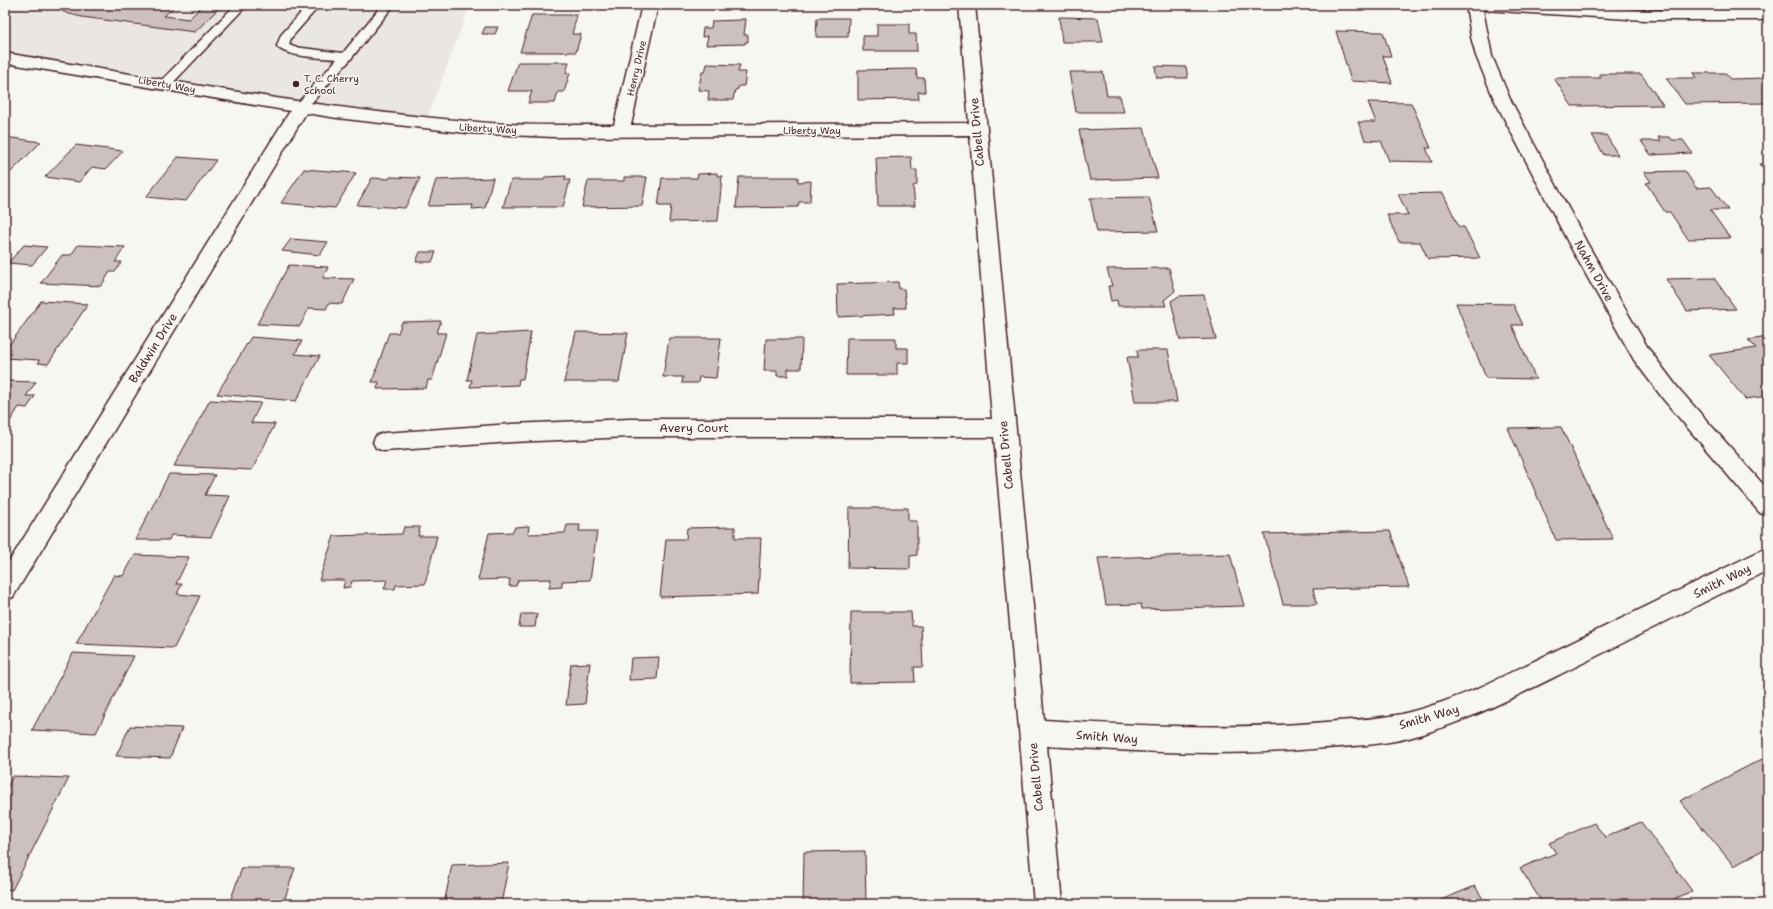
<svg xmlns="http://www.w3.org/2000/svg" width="1773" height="909" font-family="'Shantell Sans',sans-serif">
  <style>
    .built { fill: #e9e6e3 }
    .building { fill: #ccc1c0; stroke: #4a1f2b }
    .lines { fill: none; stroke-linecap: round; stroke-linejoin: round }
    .lane-casing { stroke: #4a1f2b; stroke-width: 3 }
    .street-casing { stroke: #4a1f2b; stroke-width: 3 }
    .lane { fill: #f6f6f2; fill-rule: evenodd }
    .street { fill: #f6f6f2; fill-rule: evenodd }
    .poi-dot { fill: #4a1f2b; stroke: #f6f6f2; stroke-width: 1.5 }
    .labels { text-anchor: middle; stroke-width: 3; stroke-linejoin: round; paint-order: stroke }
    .far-street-label { font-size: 10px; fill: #4a1f2b; stroke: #f6f6f2 }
    .far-poi-label { font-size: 10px; fill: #4a1f2b; stroke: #f6f6f2; text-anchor: start }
    .street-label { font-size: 12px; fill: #4a1f2b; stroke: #f6f6f2 }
  </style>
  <rect width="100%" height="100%" fill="#f6f6f2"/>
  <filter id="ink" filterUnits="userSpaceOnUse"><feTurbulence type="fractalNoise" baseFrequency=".025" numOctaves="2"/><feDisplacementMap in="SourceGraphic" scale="8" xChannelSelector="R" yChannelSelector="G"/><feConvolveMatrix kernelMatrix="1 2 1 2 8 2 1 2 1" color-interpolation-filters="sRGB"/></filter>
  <g filter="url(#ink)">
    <path class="built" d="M5 5H470L425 124 5 60Z"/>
    <path class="building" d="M51 5H176L164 16 189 19 203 5H222L195 32 82 17 66 13Z
      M543 5H589V7L542 8Z
      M858 5H909V6Z
      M532 15H577L572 34H581L576 52H520Z
      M1059 17 1098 18 1103 42H1062Z
      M817 18H849L848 37H816Z
      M741 19H746L744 35H748V42H745V44L706 45 708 36 702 37 703 28H711L712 21 741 20Z
      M877 24H909V34H916L917 51H863V36H877Z
      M485 27H498L495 34H482Z
      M1336 31 1383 32 1391 56H1383L1392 83 1351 81Z
      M518 62H569L566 73H570L564 92H558L555 103H528L532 91H508Z
      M707 64 740 65 738 72H746L744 86H739L738 89 735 90 733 100H708L709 91 698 90 702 72H705Z
      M1155 66 1186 67 1188 78H1157Z
      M916 69 917 78H924L925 92H918L919 99 858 100V70Z
      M1069 72H1103L1107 96H1120L1124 112H1076Z
      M1693 73H1725L1730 79 1765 78 1768 82V103L1685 104 1666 78H1696Z
      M1599 74H1641L1663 105 1572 106 1554 78H1601Z
      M1368 102 1411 103 1431 148H1426L1432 162 1389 161 1381 141 1365 140 1358 122H1376Z
      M1144 128 1158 178 1090 180 1079 130Z
      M1592 135H1606L1618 155H1604Z
      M5 137 41 142 10 173H5Z
      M1658 137H1670L1672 140H1683L1692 153 1651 155 1641 141H1661Z
      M76 145 123 151 106 169 92 167 79 182 45 177Z
      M178 157 216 160 186 201 146 197Z
      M911 157 912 170H917V185L913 186 915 206H878L876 158Z
      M1760 164H1768V175Z
      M304 169 356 173 335 208 281 203Z
      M1685 171 1696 188 1711 187 1728 210H1710L1730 238 1688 239 1670 212H1665L1646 183 1651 182 1644 172Z
      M717 173V176H722L718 221 669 222 671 206H658L662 178H697L698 174Z
      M566 176 565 180H570L563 207H503L511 180H544L545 177Z
      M390 177 420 178 405 208 357 205 372 178 389 179Z
      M624 177H647L642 206 582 207 588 181H624Z
      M739 177H798V182L811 181 810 202H799L798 207 736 208Z
      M493 178 485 208 472 209 473 205 428 206 436 180Z
      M1443 193 1459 227H1464L1480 258 1428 259 1420 242H1399L1387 215H1408L1398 194Z
      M1149 197 1158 231 1097 232 1090 198Z
      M291 239 328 242 320 255 282 251Z
      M24 245 47 247 32 265 8 263Z
      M78 245 125 247 115 262H122L115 272H110L101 286 41 283 62 255H71Z
      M420 252H436L432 262H416Z
      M289 265 328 267 323 278 354 279 342 304 329 303 326 309 309 308 300 326 257 324Z
      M1169 268 1175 291 1164 300 1166 306H1118L1117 300 1111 301 1108 286H1112L1107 269Z
      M1714 278 1736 309 1687 311 1666 279Z
      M898 282 899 289H904L906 308H894L895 314 838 317 837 284Z
      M1204 295 1216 339 1180 340 1171 301 1179 296Z
      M41 301 88 304 48 364 38 363 39 360 5 358V351Z
      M1456 303 1513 304 1523 325H1512L1536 379 1486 378Z
      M441 321 437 333H446L432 380H428L426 388 377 389 379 382H372L389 333H398L402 322Z
      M531 332 523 379H519L518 385 470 387 472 380H467L477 335Z
      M576 332 628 333 619 382H564Z
      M251 337 302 341 295 354 320 356 296 401 217 394Z
      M1768 337V396L1745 399 1709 355 1756 348 1748 340Z
      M669 338H721L716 378 699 377 698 383H682L683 377H663Z
      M847 338H896V348H908V363H897V375H846Z
      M766 339H802L801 369H788V376H777V371H764Z
      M1137 350H1168L1177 402H1135L1127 357H1138Z
      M5 381 36 382 26 396H35L27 408 19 407 5 429Z
      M210 400 261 403 251 423 275 424 252 470 174 466Z
      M1561 427 1613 539 1556 540 1508 428Z
      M169 474 215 475 205 495 230 496 211 537 171 535 169 540H135Z
      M849 508H908V521H917V555L910 556V569L848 568Z
      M567 525H580L579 531H597L590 580 562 581V587L549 588 551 579 518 580 516 586H509L510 579 478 580 489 533 513 532 515 527 529 526 528 534 565 533Z
      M404 527H420L418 536H437L425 584 396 585 395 589H384L387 580 352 581 350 587 343 588 345 580H319L334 536 402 534Z
      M735 527V538H761L758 594 660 597 666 539H686L687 528Z
      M1390 531 1409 587 1313 589 1317 604H1283L1264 534Z
      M1230 554 1244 606 1142 609 1141 604 1106 605 1098 558Z
      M135 555 189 557 176 584H182L177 594 200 596 174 648 76 644 114 575 123 576Z
      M851 612H911L912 626H921L923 667H914L915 682 850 683Z
      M521 614H537L535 627H519Z
      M73 653 134 656 96 733 32 730Z
      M659 657 657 679 629 680 631 658Z
      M590 663 585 704 566 705 571 664Z
      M130 726 182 728 170 758 116 756Z
      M1768 756V847L1734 866 1680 801Z
      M13 776 69 778 12 890 5 889V791Z
      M1641 822 1692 891 1663 904H1543L1520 868 1556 853 1549 843 1594 823 1605 837Z
      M865 851 866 904H803L804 852Z
      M509 863 501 904H444L452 865Z
      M242 868H295L283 904H229Z
      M1475 886 1486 904H1431Z"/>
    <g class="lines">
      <defs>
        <path id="lane" d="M235 5H247L169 87H161L159 84 161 81Z
          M308 5H320L291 38 289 45 294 47 343 53 382 5H394L350 60 305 110H297L295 107 297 104 337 59C323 58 285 57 277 46L281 35Z"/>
        <path id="street" d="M642 5H658L631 125 969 123 959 5H975L1044 720C1138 726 1232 730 1326 722 1351 720 1377 719 1402 714 1430 707 1458 697 1485 685L1768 547V570C1704 602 1641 634 1577 666 1522 693 1468 722 1409 738 1381 745 1353 746 1325 748 1232 757 1139 752 1047 746L1062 904H1034L994 437H630L512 442 384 451 376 448 373 442 376 436 384 433 512 424 630 419H992L970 135 553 137 467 133 337 118 306 113 13 597 5 600V568L290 111 5 63V53C158 78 311 108 466 121 515 126 565 125 614 125Z
          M1466 5H1554L1645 10H1768V20H1645L1483 10 1492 56 1510 99 1588 245 1648 348 1678 388 1768 490V516L1760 513 1664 400 1634 360 1570 246 1494 99 1476 56 1471 37Z"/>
      </defs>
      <use href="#lane" class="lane-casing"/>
      <use href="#street" class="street-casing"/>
      <use href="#lane" class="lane"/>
      <use href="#street" class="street"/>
    </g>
  </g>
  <circle class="poi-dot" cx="296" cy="84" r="4"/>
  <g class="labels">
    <g class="far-street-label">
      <text transform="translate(636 68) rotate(-77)" y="4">Henry Drive</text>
      <text transform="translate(167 84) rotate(10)" y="4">Liberty Way</text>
      <text transform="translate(488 128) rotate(3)" y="4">Liberty Way</text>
      <text x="812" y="134">Liberty Way</text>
    </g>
    <g class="far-poi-label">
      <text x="304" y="82">T. C. Cherry<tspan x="304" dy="12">School</tspan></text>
    </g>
    <g class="street-label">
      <text transform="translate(977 132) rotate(-95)" y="4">Cabell Drive</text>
      <text transform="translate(1594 271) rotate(61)" y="4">Nahm Drive</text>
      <text transform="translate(153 348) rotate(-58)" y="4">Baldwin Drive</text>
      <text x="694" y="432">Avery Court</text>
      <text transform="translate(1006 455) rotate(-95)" y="4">Cabell Drive</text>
      <text transform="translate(1722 581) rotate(-26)" y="4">Smith Way</text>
      <text transform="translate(1429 717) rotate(-16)" y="4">Smith Way</text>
      <text transform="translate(1107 737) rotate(4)" y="4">Smith Way</text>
      <text transform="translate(1036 777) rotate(-95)" y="4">Cabell Drive</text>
    </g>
  </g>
  <rect width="1773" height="909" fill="none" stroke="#f6f6f2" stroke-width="20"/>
  <rect x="10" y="10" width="1753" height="889" fill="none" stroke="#4a1f2b" stroke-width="1.5" filter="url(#ink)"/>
</svg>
